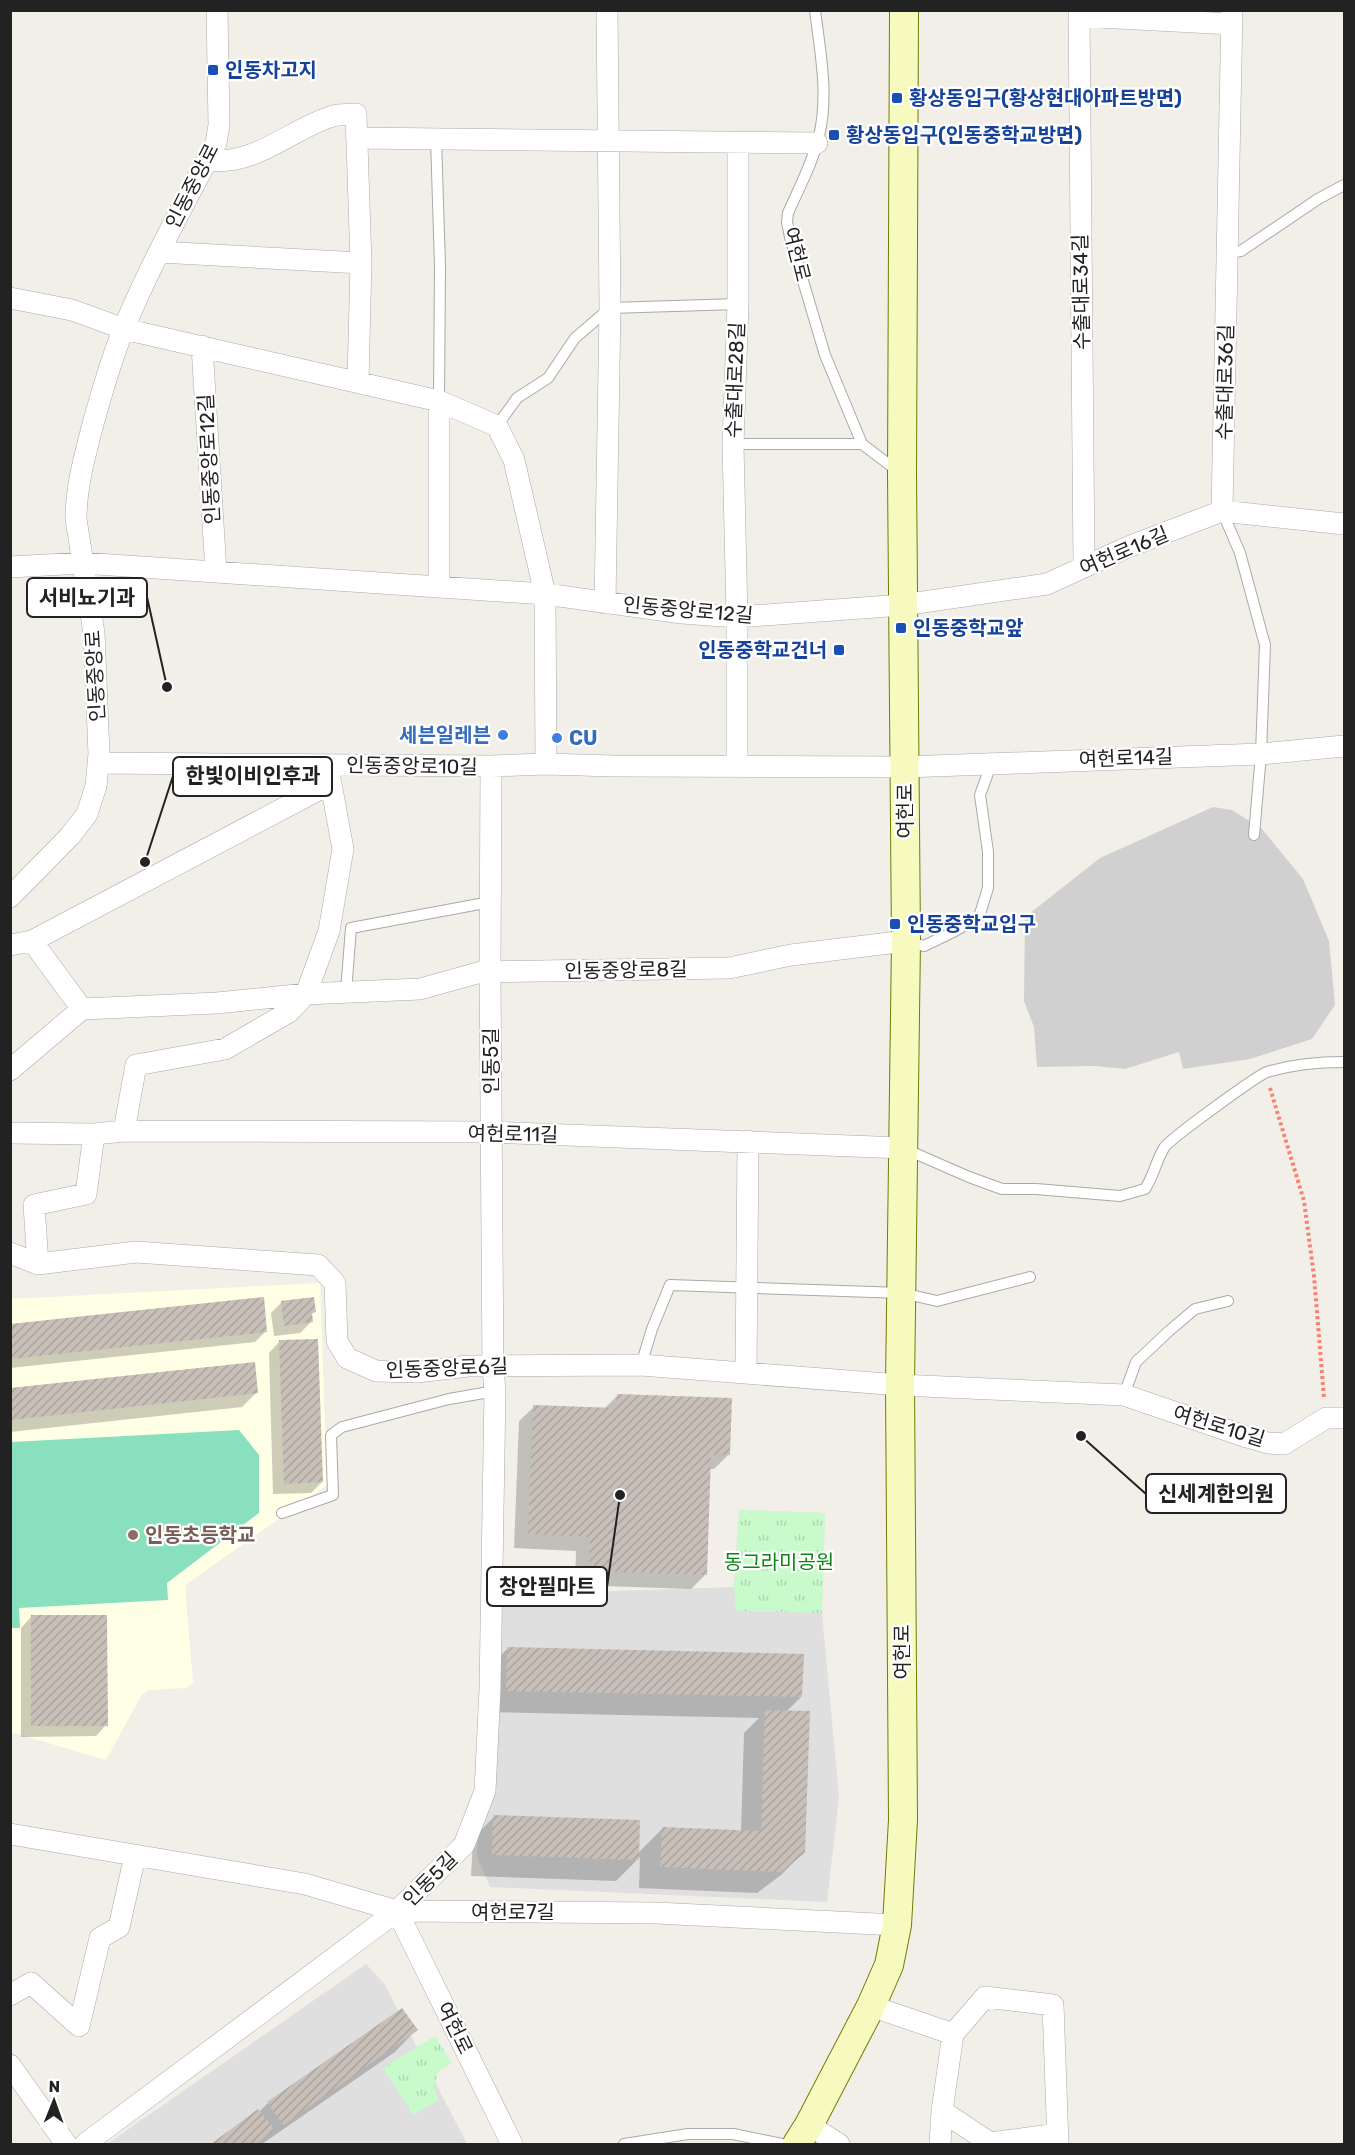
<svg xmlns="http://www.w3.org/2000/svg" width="1355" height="2155" font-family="Rubik,'Noto Sans KR',sans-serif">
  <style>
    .residential { fill: #e0dfdf }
    .education { fill: #ffffe5 }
    .religious { fill: #d0d0d0 }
    .park { fill: url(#park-tufts) }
    .pitch { fill: #88e0be }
    .shadow { fill: #0003 }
    .building { fill: url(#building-hatch) }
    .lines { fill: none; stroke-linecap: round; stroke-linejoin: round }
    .lane-casing { stroke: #a9a9a9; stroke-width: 12 }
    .street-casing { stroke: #a9a9a9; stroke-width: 22 }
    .secondary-casing { stroke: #707d05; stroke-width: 30 }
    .path { stroke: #fa8072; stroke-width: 4; stroke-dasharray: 3 3; stroke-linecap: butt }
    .lane { stroke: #fff; stroke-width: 10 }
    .street { stroke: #fff; stroke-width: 21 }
    .secondary { stroke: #f7fabf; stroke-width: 28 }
    .transit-dot { fill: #1a4fb4; stroke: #fff; stroke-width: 2 }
    .shop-dot { fill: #3f7fe0; stroke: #fff; stroke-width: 2 }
    .education-dot { fill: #8d6e63; stroke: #fff; stroke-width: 2 }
    .labels { text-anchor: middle; stroke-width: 4.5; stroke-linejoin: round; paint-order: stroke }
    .transit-label { font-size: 20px; font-weight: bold; fill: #164399; stroke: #fff; text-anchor: start }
    .street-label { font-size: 20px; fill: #222; stroke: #fff }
    .shop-label { font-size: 20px; font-weight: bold; fill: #366cbe; stroke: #fff; text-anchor: end }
    .education-label { font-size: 20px; font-weight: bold; fill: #785e54; stroke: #fff; text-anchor: start }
    .park-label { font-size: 20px; fill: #0c8416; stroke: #fff }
    .leader { fill: none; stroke: #222; stroke-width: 2 }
    .callout-dot { fill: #222; stroke: #fff; stroke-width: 2 }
    .callout { fill: #fff; stroke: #222; stroke-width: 2 }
    .callout-label { font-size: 21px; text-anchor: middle; font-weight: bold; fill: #222 }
  </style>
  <defs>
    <pattern id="park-tufts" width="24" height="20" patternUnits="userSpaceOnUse" patternTransform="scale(1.5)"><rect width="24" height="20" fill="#c8facc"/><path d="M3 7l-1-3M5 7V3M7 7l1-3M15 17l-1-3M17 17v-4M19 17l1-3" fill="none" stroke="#acd6af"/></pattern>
    <pattern id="building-hatch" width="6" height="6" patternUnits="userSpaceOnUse" patternTransform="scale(1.5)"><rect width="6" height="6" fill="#c7bfb8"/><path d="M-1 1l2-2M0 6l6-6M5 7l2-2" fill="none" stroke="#aba49e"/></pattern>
  </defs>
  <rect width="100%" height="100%" fill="#f2efe9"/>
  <path class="residential" d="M739 1510 825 1513 822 1613 839 1797 827 1902 490 1887 477 1857 490 1595 734 1587Z
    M366 1964 385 1985 467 2144H107Z"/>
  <path class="education" d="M320 1283 327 1485 185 1585 193 1683 186 1688 149 1690 141 1696 106 1760 11 1732V1299Z"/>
  <path class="religious" d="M1213 807 1232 810 1262 829 1303 879 1329 941 1335 1005 1312 1039 1250 1059 1183 1069 1179 1052 1125 1069 1095 1066 1037 1067 1034 1027 1024 1001 1025 917 1100 858Z"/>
  <path class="park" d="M739 1510 825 1513 822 1613 736 1611 734 1587Z
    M435 2036 452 2063 438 2072 434 2087 438 2100 413 2115 383 2068Z"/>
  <path class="pitch" d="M239 1430 259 1455V1513L167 1583 168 1600 19 1608 20 1628H11V1442Z"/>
  <path class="shadow" d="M282 1302 314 1312 310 1316 311 1322 300 1333 274 1336 271 1313Z
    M10 1325 266 1331 255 1342 10 1368Z
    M279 1342 322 1482 311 1493 273 1494 269 1353Z
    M10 1390 257 1392 242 1407 10 1432Z
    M617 1396 728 1455 714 1469H709L705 1575 691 1589 575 1585 576 1551 514 1548 519 1421 534 1407 604 1409Z
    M31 1617 106 1725 96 1736 21 1737V1628Z
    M507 1649 801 1697 786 1712 803 1853 781 1875 757 1893 639 1888 640 1857 616 1881 471 1876 473 1838 494 1817 638 1853 662 1829 741 1832 744 1733 759 1718 485 1712 486 1670Z
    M402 2010 416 2030 395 2052 262 2144H214L258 2111 259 2112 268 2103Z"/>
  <path class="building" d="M264 1297 267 1332 10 1359V1324Z
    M314 1297 316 1312 312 1313 313 1322 284 1326 281 1301Z
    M318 1339 323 1482 284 1484 279 1340Z
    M255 1362 258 1393 10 1420V1388Z
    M617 1394 732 1398 730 1455H711L707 1575 589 1571 590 1537 528 1534 533 1405 616 1408Z
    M31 1615H107L108 1726H31Z
    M507 1647 804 1654 802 1697 506 1691Z
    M765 1710 810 1711 805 1853 780 1872 660 1867 662 1827 761 1831Z
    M493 1815 640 1820 639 1860 492 1855Z
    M402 2008 418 2030 283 2125 267 2102Z
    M258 2109 275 2130 257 2144H211Z"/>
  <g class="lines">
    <defs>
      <path id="lane" d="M815 10C820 51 829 95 819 136 813 162 799 188 788 213L787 222 790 237 825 355 862 444 899 472
        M436 138 440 266 439 401
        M1228 253 1241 251 1318 199 1344 185
        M497 426 517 398 548 378 575 338 610 308 738 304
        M733 444H862
        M1222 511 1240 553 1265 645 1261 754 1254 835
        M906 941 924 946 955 931 979 917 988 888V852L980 795 992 762
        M346 992 351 928 490 902
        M905 1149 969 1177 1002 1189H1036L1120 1196 1145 1189C1154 1175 1156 1161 1164 1148 1168 1140 1258 1075 1267 1072 1290 1065 1321 1062 1344 1062
        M641 1365 652 1329 670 1285 902 1293 937 1301 1030 1277
        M1124 1395 1136 1362 1169 1331 1195 1309 1228 1301
        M282 1513 333 1495 331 1435 342 1427 449 1399 495 1391
        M624 2144 688 2134H733L782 2144"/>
      <path id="street" d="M1079 10 1084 567
        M1079 16 1232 24
        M358 138 817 143
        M207 160C255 167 290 129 333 116 340 114 349 115 356 114L361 263 358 381
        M159 252 361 263
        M10 298 72 310 124 329 439 401 497 426 514 460 545 594 546 764
        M202 346 216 572
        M1222 511 1232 10
        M10 567 82 563 439 587 545 594 682 613 737 617 903 605 1047 584 1128 547 1222 511 1344 524
        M439 587V401
        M605 603 610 308 607 10
        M98 763 491 766 546 764 614 766 905 767 1261 754 1344 746
        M737 766V617L733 444 738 304V142
        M10 897 70 836 87 814 96 786 99 754 94 633 76 519C76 487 85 455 93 424 102 392 111 359 124 328 150 265 184 204 216 143L219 125 217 10
        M32 941 82 1009 217 1003 306 994 420 989 481 972 729 968 791 955 906 941
        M10 945 32 941 320 789 332 768
        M10 1070 82 1009
        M124 1131 136 1065 225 1049 289 1012 306 994 329 931 343 849 329 773
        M10 1133 94 1134 124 1131 491 1132 902 1148
        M10 1253 38 1264 136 1252 318 1265 335 1283 337 1341 347 1358 376 1371 417 1372 468 1366 641 1365 900 1385 1124 1395 1247 1437 1268 1443 1284 1444 1326 1418H1344
        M38 1264 34 1205 86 1194 94 1134
        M746 1373 748 1141
        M10 1834 305 1884 397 1911 656 1913 897 1925
        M397 1911 512 2144
        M10 1995 31 1983 79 2026 100 1938 119 1927 135 1856
        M871 2006 953 2034 942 2111 940 2144
        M953 2034 985 1997 1053 2005 1058 2144
        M10 2065 66 2144
        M942 2111 990 2143 1058 2134
        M809 2125 839 2144
        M85 2144 397 1911 464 1845 485 1791 490 1689 495 1391 493 1369 490 972 491 766"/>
      <path id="secondary" d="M797 2144 809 2125 871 2006 889 1965 897 1925 903 1820 900 1385 906 941 902 474 904 10"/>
    </defs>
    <use href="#lane" class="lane-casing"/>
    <use href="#street" class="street-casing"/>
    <use href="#secondary" class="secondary-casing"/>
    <path class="path" d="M1270 1088 1304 1201 1314 1276 1324 1398"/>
    <use href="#lane" class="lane"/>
    <use href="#street" class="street"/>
    <use href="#secondary" class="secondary"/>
  </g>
  <g class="transit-dot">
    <rect x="207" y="64" width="12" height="12" rx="3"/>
    <rect x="891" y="92" width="12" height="12" rx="3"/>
    <rect x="828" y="129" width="12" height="12" rx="3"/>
    <rect x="895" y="622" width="12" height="12" rx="3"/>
    <rect x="833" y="644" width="12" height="12" rx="3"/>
    <rect x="889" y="918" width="12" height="12" rx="3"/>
  </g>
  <g class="shop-dot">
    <circle cx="503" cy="735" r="6"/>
    <circle cx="557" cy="738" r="6"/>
  </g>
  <circle class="education-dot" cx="133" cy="1535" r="6"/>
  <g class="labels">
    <g class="transit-label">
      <text x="225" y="77">인동차고지</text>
      <text x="909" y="105">황상동입구(황상현대아파트방면)</text>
      <text x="846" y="142">황상동입구(인동중학교방면)</text>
      <text x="913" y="635">인동중학교앞</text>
      <text x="827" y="657" text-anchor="end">인동중학교건너</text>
      <text x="907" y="931">인동중학교입구</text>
    </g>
    <g class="street-label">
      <text transform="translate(192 186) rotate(-63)" y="7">인동중앙로</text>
      <text transform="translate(797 254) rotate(76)" y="7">여헌로</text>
      <text transform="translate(1081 292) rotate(-91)" y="7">수출대로34길</text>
      <text transform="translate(735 380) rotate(-88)" y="7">수출대로28길</text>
      <text transform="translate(1225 382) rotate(-89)" y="7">수출대로36길</text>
      <text transform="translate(209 459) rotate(-93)" y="7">인동중앙로12길</text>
      <text transform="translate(1124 551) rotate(-23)" y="7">여헌로16길</text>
      <text transform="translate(688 610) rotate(5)" y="7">인동중앙로12길</text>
      <text transform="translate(95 676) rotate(-93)" y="7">인동중앙로</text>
      <text transform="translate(1126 758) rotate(-2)" y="7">여헌로14길</text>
      <text transform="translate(412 766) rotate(1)" y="7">인동중앙로10길</text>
      <text transform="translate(905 811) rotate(-90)" y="7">여헌로</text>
      <text transform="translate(626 970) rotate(-1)" y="7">인동중앙로8길</text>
      <text transform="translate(491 1061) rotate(-90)" y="7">인동5길</text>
      <text transform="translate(513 1134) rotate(1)" y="7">여헌로11길</text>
      <text transform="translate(447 1368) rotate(-2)" y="7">인동중앙로6길</text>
      <text transform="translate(1219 1426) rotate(17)" y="7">여헌로10길</text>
      <text transform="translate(902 1652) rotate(-90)" y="7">여헌로</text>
      <text transform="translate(430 1879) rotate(-45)" y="7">인동5길</text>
      <text x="513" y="1919">여헌로7길</text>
      <text transform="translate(455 2028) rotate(64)" y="7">여헌로</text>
    </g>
    <g class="shop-label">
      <text x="491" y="742">세븐일레븐</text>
      <text x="569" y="745" text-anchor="start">CU</text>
    </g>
    <g class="education-label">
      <text x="145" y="1542">인동초등학교</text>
    </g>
    <g class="park-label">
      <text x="779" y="1569">동그라미공원</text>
    </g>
  </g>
  <path class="leader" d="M167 687L147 597M145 862L173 776M1081 1436L1146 1494M620 1495L607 1587"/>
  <g class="callout-dot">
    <circle cx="167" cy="687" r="6"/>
    <circle cx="145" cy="862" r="6"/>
    <circle cx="1081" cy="1436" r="6"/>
    <circle cx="620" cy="1495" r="6"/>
  </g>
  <g class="callout">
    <rect x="27" y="578" width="120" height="39" rx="6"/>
    <rect x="173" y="757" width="159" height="39" rx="6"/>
    <rect x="1146" y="1474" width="140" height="39" rx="6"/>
    <rect x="487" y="1567" width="120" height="39" rx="6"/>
  </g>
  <g class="callout-label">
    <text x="87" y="605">서비뇨기과</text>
    <text x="253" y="783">한빛이비인후과</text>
    <text x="1216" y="1501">신세계한의원</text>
    <text x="547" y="1594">창안필마트</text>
  </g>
  <rect width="1355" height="2155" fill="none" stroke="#222222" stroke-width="24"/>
  <g transform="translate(54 2101) rotate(1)" stroke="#ffffff" stroke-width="4.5" paint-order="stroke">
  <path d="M0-4.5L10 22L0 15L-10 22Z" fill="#222222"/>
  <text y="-9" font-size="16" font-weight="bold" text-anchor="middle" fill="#222222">N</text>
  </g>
</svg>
